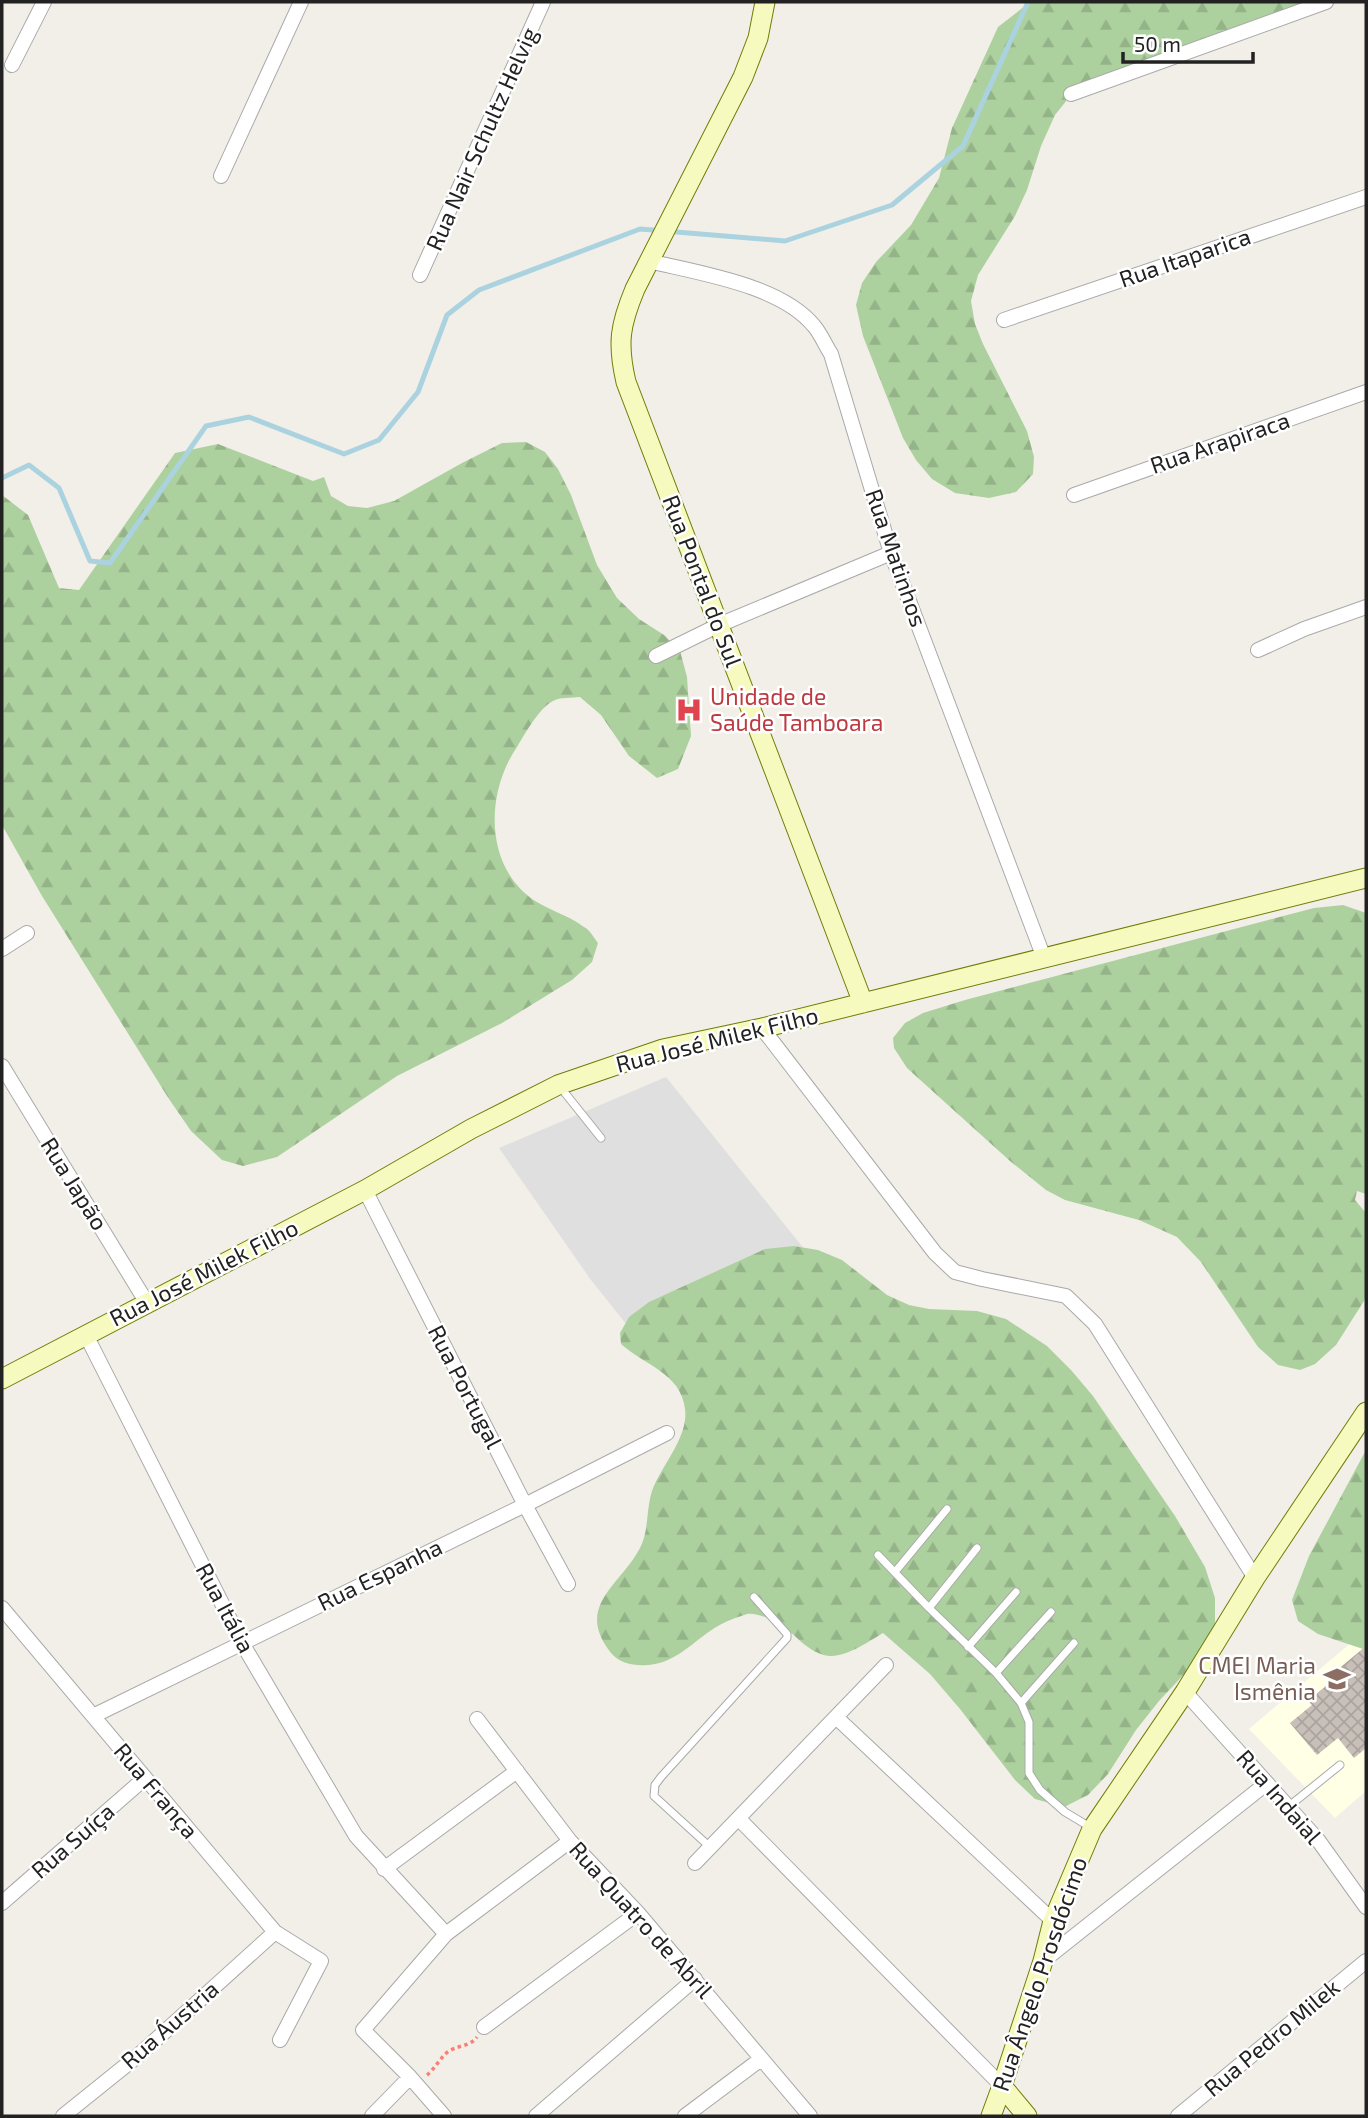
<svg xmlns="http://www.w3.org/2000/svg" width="1368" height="2118" font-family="'Exo 2',sans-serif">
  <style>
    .residential { fill: #e0dfdf }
    .education { fill: #ffffe5 }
    .forest { fill: url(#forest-firs) }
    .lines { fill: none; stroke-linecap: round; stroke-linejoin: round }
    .stream { stroke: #aad3df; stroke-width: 5 }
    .building { fill: url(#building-cross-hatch) }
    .lane-casing { stroke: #a9a9a9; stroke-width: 9 }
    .street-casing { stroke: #a9a9a9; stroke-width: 16 }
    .secondary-casing { stroke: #707d05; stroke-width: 21 }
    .path { stroke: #fa8072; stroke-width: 3.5; stroke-dasharray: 3.5 3.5; stroke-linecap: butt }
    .lane { stroke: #fff; stroke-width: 7 }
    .street { stroke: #fff; stroke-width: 14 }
    .secondary { stroke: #f7fabf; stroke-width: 19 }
    .labels { text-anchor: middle; stroke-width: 5; stroke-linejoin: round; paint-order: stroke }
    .street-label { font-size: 23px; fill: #222; stroke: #fff }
    .health-label { font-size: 23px; fill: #be3a42; stroke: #fff; text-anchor: start }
    .education-label { font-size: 23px; fill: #785e54; stroke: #fff; text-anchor: end }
  </style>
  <defs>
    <pattern id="forest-firs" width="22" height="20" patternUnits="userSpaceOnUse" patternTransform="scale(1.75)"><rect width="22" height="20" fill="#add19e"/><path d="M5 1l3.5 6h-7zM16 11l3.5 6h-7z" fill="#95b388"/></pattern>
    <pattern id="building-cross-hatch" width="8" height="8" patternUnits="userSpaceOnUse" patternTransform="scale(1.75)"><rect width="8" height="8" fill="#c7bfb8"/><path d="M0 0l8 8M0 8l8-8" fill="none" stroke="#aba49e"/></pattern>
  </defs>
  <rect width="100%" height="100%" fill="#f2efe9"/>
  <path class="residential" d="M666 1077 826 1276 662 1369 591 1280 499 1148Z"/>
  <path class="education" d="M1366 1630V1791L1335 1818 1249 1729Z"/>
  <path class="forest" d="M1030 2H1339L1091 85 1067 100 1055 115 1041 146 1027 190 1015 216 978 275 971 301 975 324 983 344 1027 431 1034 457 1033 474 1016 492 989 498 955 493 932 479 916 460 903 438 863 336 856 305 862 283 876 262 911 225 939 178 952 128 998 27Z
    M526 442 545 452 558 469 571 495 597 565 617 598 639 619 664 635 680 651 687 677 691 736 678 769 657 778 629 756 601 715 580 697C572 698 560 697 553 701 539 708 525 734 517 747 486 792 484 864 532 899 548 910 568 915 584 927 590 930 594 938 598 943L592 962 572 980 502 1023 397 1076 277 1157 243 1166 222 1160 191 1131 169 1099 42 896 2 825V495L28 515 59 588 79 590 175 453 218 444 313 481 324 477 331 496 348 506 367 508 394 501 462 463 502 443Z
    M1343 905 1366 913V1194L1357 1191 1355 1200 1366 1213V1294L1364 1301 1336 1345 1315 1364 1300 1370 1278 1365 1258 1347 1201 1262 1177 1237 1139 1220 1065 1200 1046 1190 1010 1161 907 1068 894 1048 893 1038 905 1023 923 1013 965 1000 1314 908Z
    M794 1246 818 1250 842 1260 887 1295 909 1305 929 1309 977 1311 1006 1319 1047 1346 1071 1370 1093 1396 1175 1516 1205 1567 1215 1598V1627L1189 1669 1159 1701 1136 1730 1108 1774 1088 1795 1064 1807 1035 1799 1015 1780 960 1709 930 1674 883 1633C870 1641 846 1657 830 1656 808 1654 795 1633 777 1622 773 1619 767 1618 762 1616 757 1615 753 1613 747 1614 738 1617 726 1621 718 1626 697 1638 679 1660 655 1664 639 1667 621 1665 611 1653 574 1606 620 1586 640 1548 649 1531 646 1510 652 1491 660 1467 689 1437 685 1409 681 1373 644 1365 621 1344L620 1333 629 1317 649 1302 765 1249Z
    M1366 1450V1650L1318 1634 1298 1621 1292 1600 1309 1556Z"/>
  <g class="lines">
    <path class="stream" d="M2 478 29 465 59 488 90 561 110 563 206 426 249 417 344 454 379 440 418 392 447 315 479 290 640 229 785 241 892 205 963 146 1028 2"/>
  </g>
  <path class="building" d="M1366 1646V1748L1354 1758 1338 1738 1317 1755 1290 1723 1312 1705 1308 1701 1339 1675 1336 1671Z"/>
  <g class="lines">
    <defs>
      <path id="lane" d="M561 1088 601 1138
        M878 1555 929 1608 996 1673 1021 1703 1029 1722V1773L1040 1790 1065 1812 1090 1827
        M895 1572 947 1509
        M929 1608 977 1548
        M968 1647 1016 1592
        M996 1673 1051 1612
        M1021 1703 1074 1643
        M1288 1807 1340 1765
        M710 1847 654 1796 655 1785 661 1777 787 1638V1634L754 1597"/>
      <path id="street" d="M12 65 44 2
        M1071 94 1326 2
        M221 176 301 2
        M649 261C698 273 781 285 814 326 821 334 825 345 831 354L891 553 1044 958
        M420 275 543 2
        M1004 320 1366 197
        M1074 495 1366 392
        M1258 650 1304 629 1366 607
        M656 656 719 625 891 553
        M2 949 27 933
        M762 1028 935 1253 955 1272 982 1279 1066 1296 1095 1324 1255 1578
        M2 1066 147 1303
        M365 1190 525 1505 568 1584
        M86 1335 242 1643 356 1836 446 1934
        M2 1608 275 1932 321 1961 280 2040
        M1185 1692 1318 1840 1366 1907
        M93 1716 525 1505 667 1433
        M837 1718 1053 1921
        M477 1719 570 1841 638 1913 810 2116
        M739 1819 1002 2086
        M695 1863 886 1665
        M384 1869 517 1771
        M2 1903 145 1778
        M1043 1961 1267 1783
        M484 2027 638 1913
        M63 2116 140 2054 275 1932
        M372 2116 410 2077
        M444 2116 410 2077 363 2030 446 1934 570 1841
        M536 2116 695 1979
        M685 2116 761 2059
        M1178 2116 1366 1961"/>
      <path id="secondary" d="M765 2 758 38 743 77 635 289C620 325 617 343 626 382L863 1003
        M2 1379 365 1190 471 1129 558 1085 663 1049 762 1028 1366 878
        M1002 2086 1027 2116
        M991 2116 1002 2086 1043 1961 1053 1921 1092 1829 1185 1692 1255 1578 1366 1412"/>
    </defs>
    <use href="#lane" class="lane-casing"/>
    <use href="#street" class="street-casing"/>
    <use href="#secondary" class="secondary-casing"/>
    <path class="path" d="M427 2075C436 2068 442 2054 451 2050 461 2045 470 2046 477 2037"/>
    <use href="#lane" class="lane"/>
    <use href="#street" class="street"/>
    <use href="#secondary" class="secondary"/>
  </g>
  <defs>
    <symbol id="hospital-bare" viewBox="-9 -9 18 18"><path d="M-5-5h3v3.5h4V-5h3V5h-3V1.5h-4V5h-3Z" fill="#e0444e" stroke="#fff" stroke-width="2.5" paint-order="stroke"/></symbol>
    <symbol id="school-bare" viewBox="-9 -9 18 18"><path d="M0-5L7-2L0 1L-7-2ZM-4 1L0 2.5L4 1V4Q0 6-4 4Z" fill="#8d6e63" stroke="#fff" stroke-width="2.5" paint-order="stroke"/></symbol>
  </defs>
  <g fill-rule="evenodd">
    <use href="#hospital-bare" x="670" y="691" width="38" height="38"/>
    <use href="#school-bare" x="1318" y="1660" width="38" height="38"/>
  </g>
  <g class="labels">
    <g class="street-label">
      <text transform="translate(482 139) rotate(-66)" y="8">Rua Nair Schultz Helvig</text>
      <text transform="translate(1185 258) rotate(-19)" y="8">Rua Itaparica</text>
      <text transform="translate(1220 443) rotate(-19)" y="8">Rua Arapiraca</text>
      <text transform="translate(896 558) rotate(71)" y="8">Rua Matinhos</text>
      <text transform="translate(702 581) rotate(69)" y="8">Rua Pontal do Sul</text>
      <text transform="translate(717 1040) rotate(-14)" y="8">Rua José Milek Filho</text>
      <text transform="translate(74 1184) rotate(58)" y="8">Rua Japão</text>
      <text transform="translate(204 1273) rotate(-27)" y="8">Rua José Milek Filho</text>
      <text transform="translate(465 1387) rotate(63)" y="8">Rua Portugal</text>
      <text transform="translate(380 1575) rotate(-26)" y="8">Rua Espanha</text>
      <text transform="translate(225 1608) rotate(62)" y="8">Rua Itália</text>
      <text transform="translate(156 1791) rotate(50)" y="8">Rua França</text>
      <text transform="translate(1279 1797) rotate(49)" y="8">Rua Indaial</text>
      <text transform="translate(73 1841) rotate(-41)" y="8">Rua Suíça</text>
      <text transform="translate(641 1920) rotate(48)" y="8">Rua Quatro de Abril</text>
      <text transform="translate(1040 1974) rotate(-71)" y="8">Rua Ângelo Prosdócimo</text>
      <text transform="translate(170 2025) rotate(-41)" y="8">Rua Áustria</text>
      <text transform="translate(1272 2038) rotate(-40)" y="8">Rua Pedro Milek</text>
    </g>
    <g class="health-label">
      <text x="710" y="705">Unidade de<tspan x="710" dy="26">Saúde Tamboara</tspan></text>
    </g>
    <g class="education-label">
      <text x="1316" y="1674">CMEI Maria<tspan x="1316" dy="26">Ismênia</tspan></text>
    </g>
  </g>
  <rect width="1368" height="2118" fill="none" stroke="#222222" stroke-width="7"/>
  <path d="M1123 52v10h130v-10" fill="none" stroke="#222222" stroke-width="3.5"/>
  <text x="1134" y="52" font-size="21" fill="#222222" stroke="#ffffff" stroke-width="5" paint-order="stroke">50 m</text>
</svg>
